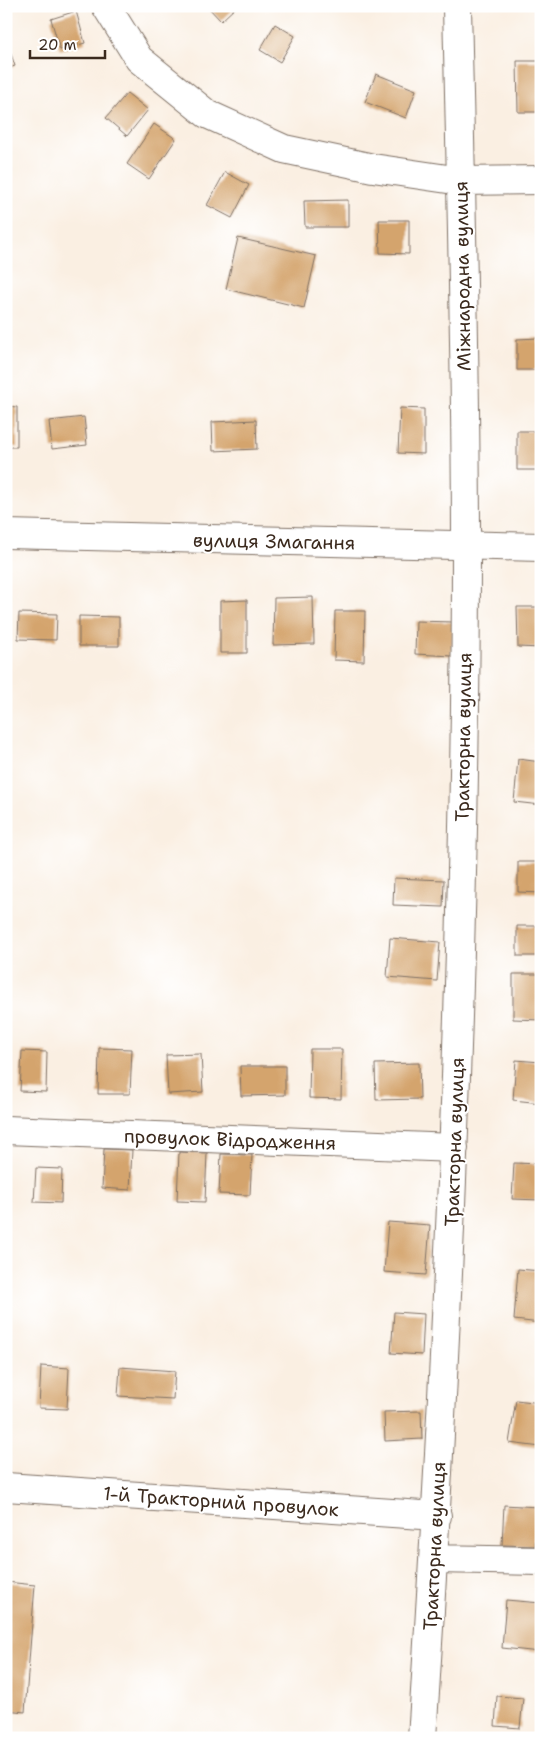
<svg xmlns="http://www.w3.org/2000/svg" width="547" height="1744" font-family="'Shantell Sans',sans-serif">
  <style>
    .building { fill: #d4a46d }
    .lines { fill: none; stroke-linecap: round; stroke-linejoin: round }
    .minor-casing { stroke: #7e6f63; stroke-width: 30 }
    .minor { stroke: #fff; stroke-width: 28 }
    .labels { text-anchor: middle; stroke-width: 4; stroke-linejoin: round; paint-order: stroke }
    .street-label { font-size: 19px; fill: #3b2a1e; stroke: #fff }
  </style>
  <rect width="100%" height="100%" fill="#fff"/>
  <filter id="ink" filterUnits="userSpaceOnUse"><feTurbulence type="fractalNoise" baseFrequency=".02" numOctaves="2"/><feDisplacementMap in="SourceGraphic" scale="10" xChannelSelector="R" yChannelSelector="G"/><feConvolveMatrix kernelMatrix="1 2 1 2 8 2 1 2 1" color-interpolation-filters="sRGB"/></filter>
  <filter id="wash" filterUnits="userSpaceOnUse"><feTurbulence type="fractalNoise" baseFrequency=".0096" numOctaves="4" result="noise"/><feDisplacementMap in="SourceGraphic" scale="20" xChannelSelector="R" yChannelSelector="G"/><feGaussianBlur stdDeviation="1.12" result="paint"/><feColorMatrix in="noise" values="0 0 0 0 0 0 0 0 0 0 0 0 0 0 0 0 0 1.4 0 .05"/><feComposite in="paint" operator="in"/></filter>
  <g filter="url(#wash)">
    <rect width="100%" height="100%" fill="#faefe2"/>
    <g id="blocks">
      <path class="building" d="M207 6H237L221 21Z
        M76 11 85 43 60 50 51 19Z
        M275 24 295 36 280 62 260 50Z
        M6 39 15 66 6 69Z
        M517 61H541V112H518Z
        M376 74 416 90 406 118 365 102Z
        M127 93 148 110 127 136 106 118Z
        M154 124 176 139 149 179 127 164Z
        M225 172 249 185 232 218 207 205Z
        M348 200V227H305L304 201Z
        M379 220H409V254L380 253Z
        M238 238 316 256 304 308 226 289Z
        M539 338V370H517V339Z
        M6 406 17 407V447H6Z
        M400 408 424 409V454L398 453Z
        M84 417 87 445 52 449 49 421Z
        M256 420 257 449 213 451 212 422Z
        M517 431H541V470H517Z
        M313 597 314 644 273 645 274 598Z
        M247 600V653H220V601Z
        M517 607H541V648L518 647Z
        M335 611H365L364 661 334 660Z
        M19 613 57 614 56 640 18 639Z
        M79 616 119 617V646H79Z
        M416 621 453 622 452 656 415 654Z
        M518 759 541 762V805L514 802Z
        M518 862H541V893L518 892Z
        M394 878 444 880 443 907 393 905Z
        M517 926H541V956H517Z
        M390 938 440 942 437 981 387 977Z
        M513 974H541V1020L513 1019Z
        M99 1048 132 1049 130 1094H98Z
        M310 1049H342L341 1099 309 1098Z
        M22 1051 47 1052 46 1092 20 1091Z
        M201 1054 203 1092 168 1094 166 1055Z
        M516 1060 541 1062V1103L513 1100Z
        M419 1063 420 1099 376 1100 375 1064Z
        M240 1066H285V1095L241 1096Z
        M104 1149 132 1150 130 1190 102 1188Z
        M179 1152 207 1153 205 1202 177 1201Z
        M221 1154 252 1155 250 1195 219 1194Z
        M514 1163 541 1164V1200L512 1199Z
        M36 1168 62 1169 61 1203 34 1202Z
        M388 1222 430 1225 426 1275 384 1272Z
        M518 1269 541 1271V1323L514 1320Z
        M394 1312 424 1314 422 1355 391 1353Z
        M41 1366 69 1368 67 1409 39 1408Z
        M120 1367 175 1371 173 1399 118 1396Z
        M516 1400 541 1403V1447L509 1443Z
        M421 1411 422 1439 385 1441 384 1412Z
        M504 1505 538 1507 535 1546 502 1545Z
        M6 1582 35 1585 25 1712 6 1710Z
        M506 1600 541 1603 540 1652 502 1648Z
        M497 1696 523 1698 520 1728 495 1726Z"/>
    </g>
  </g>
  <g filter="url(#ink)">
    <use href="#blocks" fill-opacity="0" stroke="#7e6f63" stroke-width="1"/>
    <g class="lines">
      <defs>
        <path id="minor" d="M106 6 139 59 207 114 284 149 373 168 461 181 541 180
          M6 534 541 547
          M6 1130 454 1148
          M6 1487 437 1516
          M434 1559 541 1561
          M422 1738C448 1341 466 944 466 546 466 366 461 186 457 6"/>
      </defs>
      <use href="#minor" class="minor-casing"/>
      <use href="#minor" class="minor"/>
    </g>
  </g>
  <g class="labels">
    <g class="street-label">
      <text transform="translate(462 276) rotate(-91)" y="7">Міжнародна вулиця</text>
      <text transform="translate(274 541) rotate(1)" y="7">вулиця Змагання</text>
      <text transform="translate(463 737) rotate(-89)" y="7">Тракторна вулиця</text>
      <text transform="translate(230 1139) rotate(2)" y="7">провулок Відродження</text>
      <text transform="translate(454 1142) rotate(-88)" y="7">Тракторна вулиця</text>
      <text transform="translate(221 1501) rotate(4)" y="7">1-й Тракторний провулок</text>
      <text transform="translate(434 1546) rotate(-87)" y="7">Тракторна вулиця</text>
    </g>
  </g>
  <rect width="547" height="1744" fill="none" stroke="#fff" stroke-width="25"/>
  <path d="M30 50v8h75v-8" fill="none" stroke="#3b2a1e" stroke-width="2.5"/>
  <text x="38" y="50" font-size="15" fill="#3b2a1e" stroke="#ffffff" stroke-width="4" paint-order="stroke">20 m</text>
</svg>
